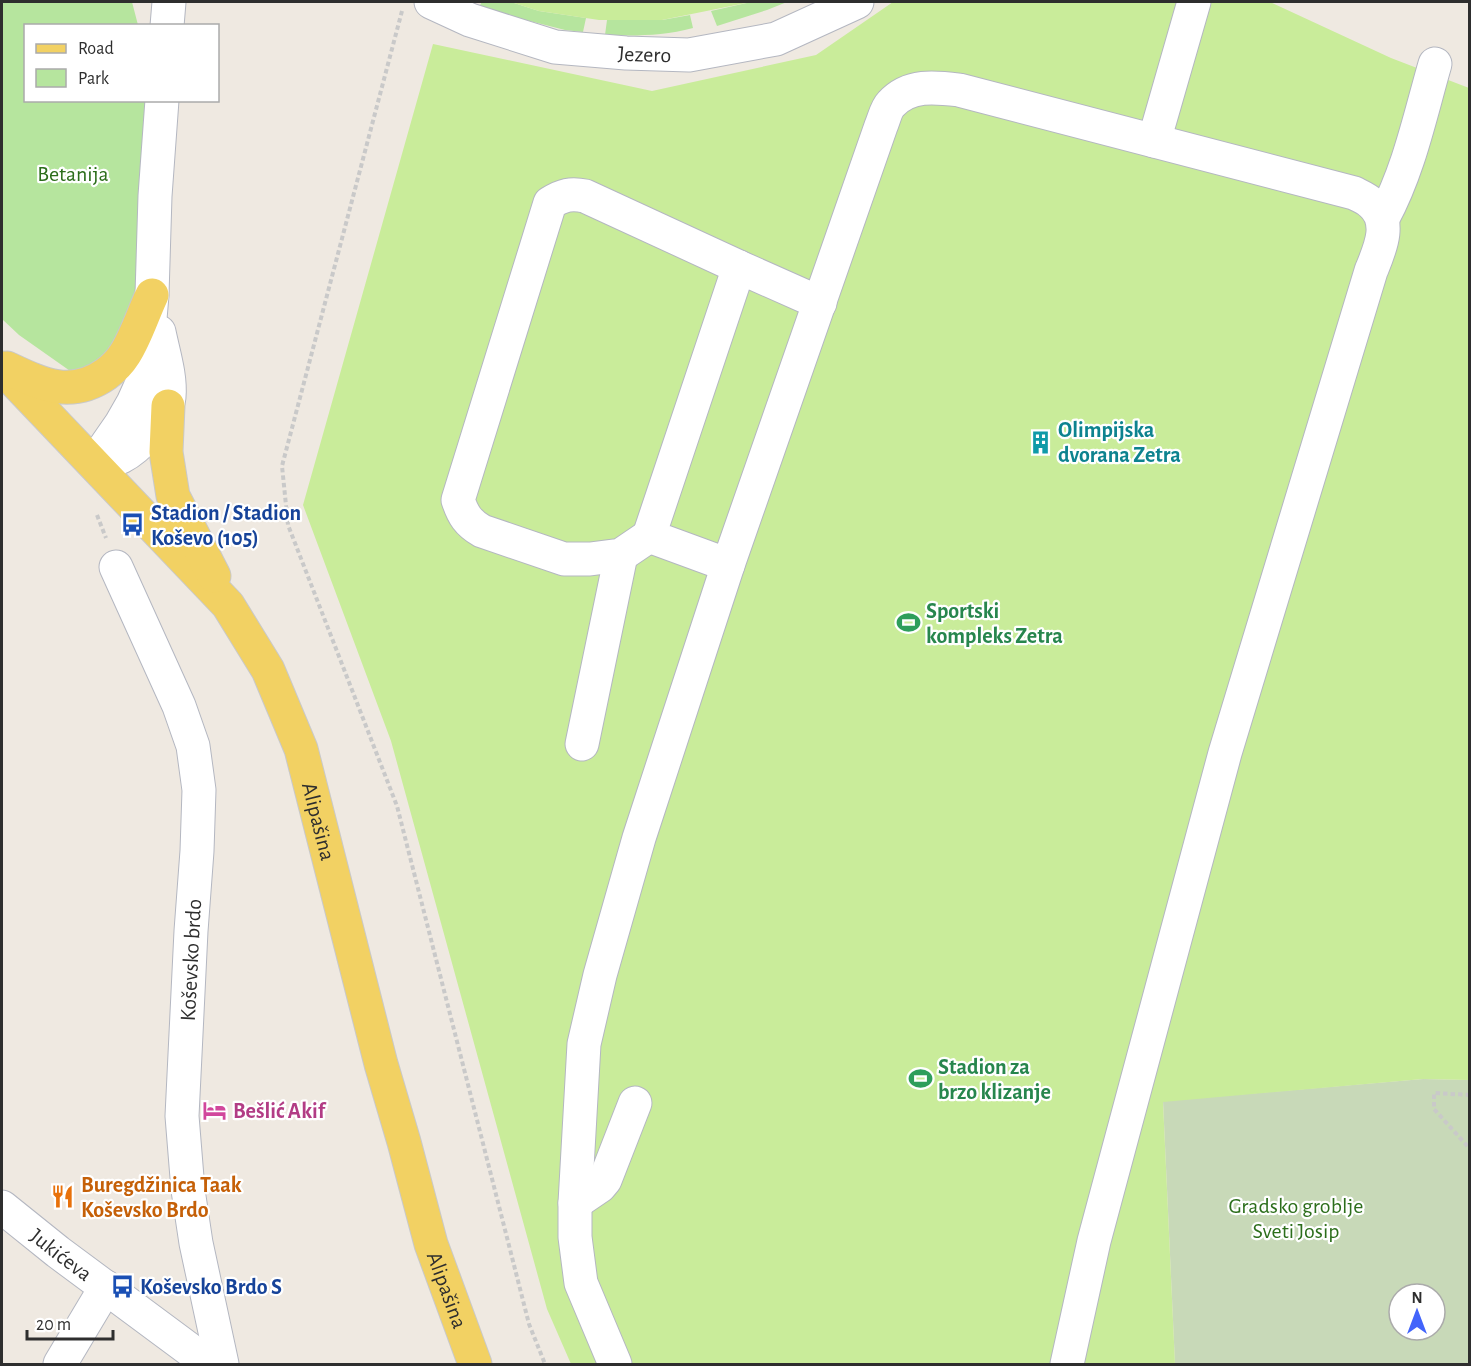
<svg xmlns="http://www.w3.org/2000/svg" width="1471" height="1366" font-family="'Alegreya Sans',sans-serif">
  <style>
    .green { fill: #b6e59e }
    .cemetery { fill: #c8d9b8; fill-rule: evenodd }
    .pitch { fill: #c9ec9a }
    .lines { fill: none; stroke-linecap: round; stroke-linejoin: round }
    .minor-casing { stroke: #b4b7c1; stroke-width: 35 }
    .major-casing { stroke: #c9c9c9; stroke-width: 35 }
    .path { stroke: #c9c9c9; stroke-width: 4; stroke-dasharray: 4.5 3; stroke-linecap: butt }
    .minor { stroke: #fff; stroke-width: 33 }
    .major { stroke: #f2d163; stroke-width: 33 }
    .labels { text-anchor: middle; stroke-width: 4.5; stroke-linejoin: round; paint-order: stroke }
    .street-label { font-size: 22px; fill: #2e2e2e; stroke: #fff }
    .park-label { font-size: 22px; fill: #2c6e1b; stroke: #fff }
    .culture-label { font-size: 22px; font-weight: bold; fill: #0d838f; stroke: #fff; text-anchor: start }
    .transit-label { font-size: 22px; font-weight: bold; fill: #164399; stroke: #fff; text-anchor: start }
    .leisure-label { font-size: 22px; font-weight: bold; fill: #27864d; stroke: #fff; text-anchor: start }
    .hotel-label { font-size: 22px; font-weight: bold; fill: #b23c85; stroke: #fff; text-anchor: start }
    .food-label { font-size: 22px; font-weight: bold; fill: #c56008; stroke: #fff; text-anchor: start }
  </style>
  <rect width="100%" height="100%" fill="#efe9e1"/>
  <path class="green" d="M2 2H132L138 25 26 26V100L153 101 133 315 126 348 73 373 19 335 2 319Z
    M482 2H511L539 11 586 18 583 32 565 30 478 8Z
    M751 2H787L767 10 717 26 711 11Z
    M690 15 693 28C663 36 636 36 605 35L607 20H662Z"/>
  <path class="cemetery" d="M1423 1079 1469 1080V1364H1175L1163 1101ZM1399 1294H1435V1330H1399Z"/>
  <path class="pitch" d="M511 2H751L662 20H599L539 11Z
    M893 2H1270L1391 58 1469 88V1080L1423 1079 1163 1102 1175 1364H571L547 1309 391 741 303 505 433 44 652 91 816 55Z"/>
  <g class="lines">
    <defs>
      <g id="minor">
        <path id="s1" d="M431 2 470 20 555 47 626 53 689 55 776 39 857 2"/>
        <path d="M167 26 169 2"/>
        <path d="M1154 141 1194 2"/>
        <path d="M1383 218C1409 170 1420 116 1435 64"/>
        <path d="M94 463 121 424 133 403 142 383 146 366 152 295 155 196 162 100"/>
        <path d="M94 463C102 461 114 461 121 457 139 448 167 417 169 397 171 376 163 352 159 332"/>
        <path d="M649 536 621 555 590 559H564L482 531C468 523 463 515 458 500L550 203C563 195 571 193 585 196L739 267"/>
        <path d="M728 565 649 536 739 267 820 303"/>
        <path d="M116 567 179 706 193 746 199 790 197 851 191 931 182 1116 188 1190 196 1243 222 1364"/>
        <path d="M582 744 621 555"/>
        <path d="M575 1203 600 1186 605 1180 635 1103"/>
        <path id="s2" d="M2 1207 58 1252 209 1364"/>
        <path d="M60 1364 106 1287"/>
        <path d="M615 1364 581 1283 575 1237V1203L584 1044 600 975 639 838 728 565 881 126C884 119 886 109 891 104 909 84 935 87 959 90L1354 193C1360 196 1367 199 1371 203 1393 221 1380 249 1371 271L1225 753 1094 1241 1067 1364"/>
      </g>
      <g id="major">
        <path id="s3" d="M2 368 228 605 268 670 301 749 381 1064 404 1142 431 1244 475 1364"/>
        <path d="M7 368C41 384 71 399 106 374 113 369 120 362 125 354 136 337 143 314 152 295"/>
        <path d="M168 406 166 452 173 496 214 576"/>
      </g>
    </defs>
    <use href="#minor" class="minor-casing"/>
    <use href="#major" class="major-casing"/>
    <path class="path" d="M402 11 282 466 288 525 397 806 529 1324 545 1364
      M97 515 106 538
      M1470 1095 1434 1093V1109L1470 1149"/>
    <use href="#minor" class="minor"/>
    <use href="#major" class="major"/>
  </g>
  <defs>
    <symbol id="building-bare" viewBox="-9 -9 18 18"><path d="M-4-6H4V6H1V3H-1V6H-4ZM-2.5-4.3h1.7v1.8h-1.7ZM.8-4.3h1.7v1.8H.8ZM-2.5-1h1.7V.8h-1.7ZM.8-1h1.7V.8H.8Z" fill="#0f9aa8" stroke="#fff" stroke-width="2.5" paint-order="stroke"/></symbol>
    <symbol id="bus-bare" viewBox="-9 -9 18 18"><path d="M-5-6H5V4H4V6H2V4H-2V6H-4V4H-5ZM-3.5-4V0h7V-4ZM-3.5 1.2v1.5H-2V1.2ZM2 1.2v1.5H3.5V1.2Z" fill="#1a4fb4" stroke="#fff" stroke-width="2.5" paint-order="stroke"/></symbol>
    <symbol id="stadium-bare" viewBox="-9 -9 18 18"><path d="M0-5a6.5 5 0 1 0 0 10a6.5 5 0 1 0 0-10ZM-3.5-1.8h7v3.6h-7Z" fill="#2e9e5b" stroke="#fff" stroke-width="2.5" paint-order="stroke"/></symbol>
    <symbol id="hotel-bare" viewBox="-9 -9 18 18"><path d="M-6-4.5h1.5V1H6V5H4.5V3h-9V5H-6ZM-4 0a1.8 1.8 0 1 1 3.6 0ZM.5 0V-2.5h3Q6-2.5 6 0Z" fill="#d1479c" stroke="#fff" stroke-width="2.5" paint-order="stroke"/></symbol>
    <symbol id="restaurant-bare" viewBox="-9 -9 18 18"><path d="M-5-6h1v4h1v-4h1v4h1v-4h1v5L-1.5 .5V6h-2V.5L-5-1ZM5-6V6H3V1.5H1.5Q1.5-4 5-6Z" fill="#e8710a" stroke="#fff" stroke-width="2.5" paint-order="stroke"/></symbol>
  </defs>
  <g fill-rule="evenodd">
    <use href="#building-bare" x="1024" y="426" width="33" height="33"/>
    <use href="#bus-bare" x="116" y="508" width="33" height="33"/>
    <use href="#stadium-bare" x="892" y="606" width="33" height="33"/>
    <use href="#stadium-bare" x="904" y="1062" width="33" height="33"/>
    <use href="#hotel-bare" x="198" y="1094" width="33" height="33"/>
    <use href="#restaurant-bare" x="46" y="1180" width="33" height="33"/>
    <use href="#bus-bare" x="106" y="1270" width="33" height="33"/>
  </g>
  <g class="labels">
    <g class="street-label">
      <text dy="8" stroke="none"><textPath href="#s1" startOffset="222">Jezero</textPath></text>
      <text dy="8" stroke="none"><textPath href="#s3" startOffset="564">Alipašina</textPath></text>
      <text transform="translate(190 960) rotate(-87)" y="8">Koševsko brdo</text>
      <text dy="8" stroke="none"><textPath href="#s2" startOffset="76">Jukićeva</textPath></text>
      <text dy="8" stroke="none"><textPath href="#s3" startOffset="1050">Alipašina</textPath></text>
    </g>
    <g class="park-label">
      <text x="73" y="181">Betanija</text>
      <text x="1296" y="1213">Gradsko groblje<tspan x="1296" dy="25">Sveti Josip</tspan></text>
    </g>
    <g class="culture-label">
      <text x="1058" y="437">Olimpijska<tspan x="1058" dy="25">dvorana Zetra</tspan></text>
    </g>
    <g class="transit-label">
      <text x="151" y="520">Stadion / Stadion<tspan x="151" dy="25">Koševo (105)</tspan></text>
      <text x="140" y="1294">Koševsko Brdo S</text>
    </g>
    <g class="leisure-label">
      <text x="926" y="618">Sportski<tspan x="926" dy="25">kompleks Zetra</tspan></text>
      <text x="938" y="1074">Stadion za<tspan x="938" dy="25">brzo klizanje</tspan></text>
    </g>
    <g class="hotel-label">
      <text x="233" y="1118">Bešlić Akif</text>
    </g>
    <g class="food-label">
      <text x="81" y="1192">Buregdžinica Taak<tspan x="81" dy="25">Koševsko Brdo</tspan></text>
    </g>
  </g>
  <rect width="1471" height="1366" fill="none" stroke="#2e2e2e" stroke-width="6"/>
  <rect x="24" y="24" width="195" height="78" fill="#ffffff" stroke="#ababab" stroke-width="1.5"/>
  <rect x="36" y="44" width="30" height="9" fill="#f2d163" stroke="#ababab" stroke-width="1.5"/>
  <text x="78" y="54" font-size="18" fill="#2e2e2e">Road</text>
  <rect x="36" y="69" width="30" height="18" fill="#b6e59e" stroke="#ababab" stroke-width="1.5"/>
  <text x="78" y="84" font-size="18" fill="#2e2e2e">Park</text>
  <g transform="translate(1417 1312)"><circle r="28" fill="#ffffff" stroke="#ababab" stroke-width="1.5"/>
  <path d="M0-4.5L10 22L0 15L-10 22Z" fill="#4264fb"/>
  <text y="-9" font-size="16" font-weight="bold" text-anchor="middle" fill="#2e2e2e">N</text>
  </g>
  <path d="M27 1330v9h86v-9" fill="none" stroke="#2e2e2e" stroke-width="3"/>
  <text x="36" y="1330" font-size="18" fill="#2e2e2e" stroke="#ffffff" stroke-width="4.5" paint-order="stroke">20 m</text>
</svg>
